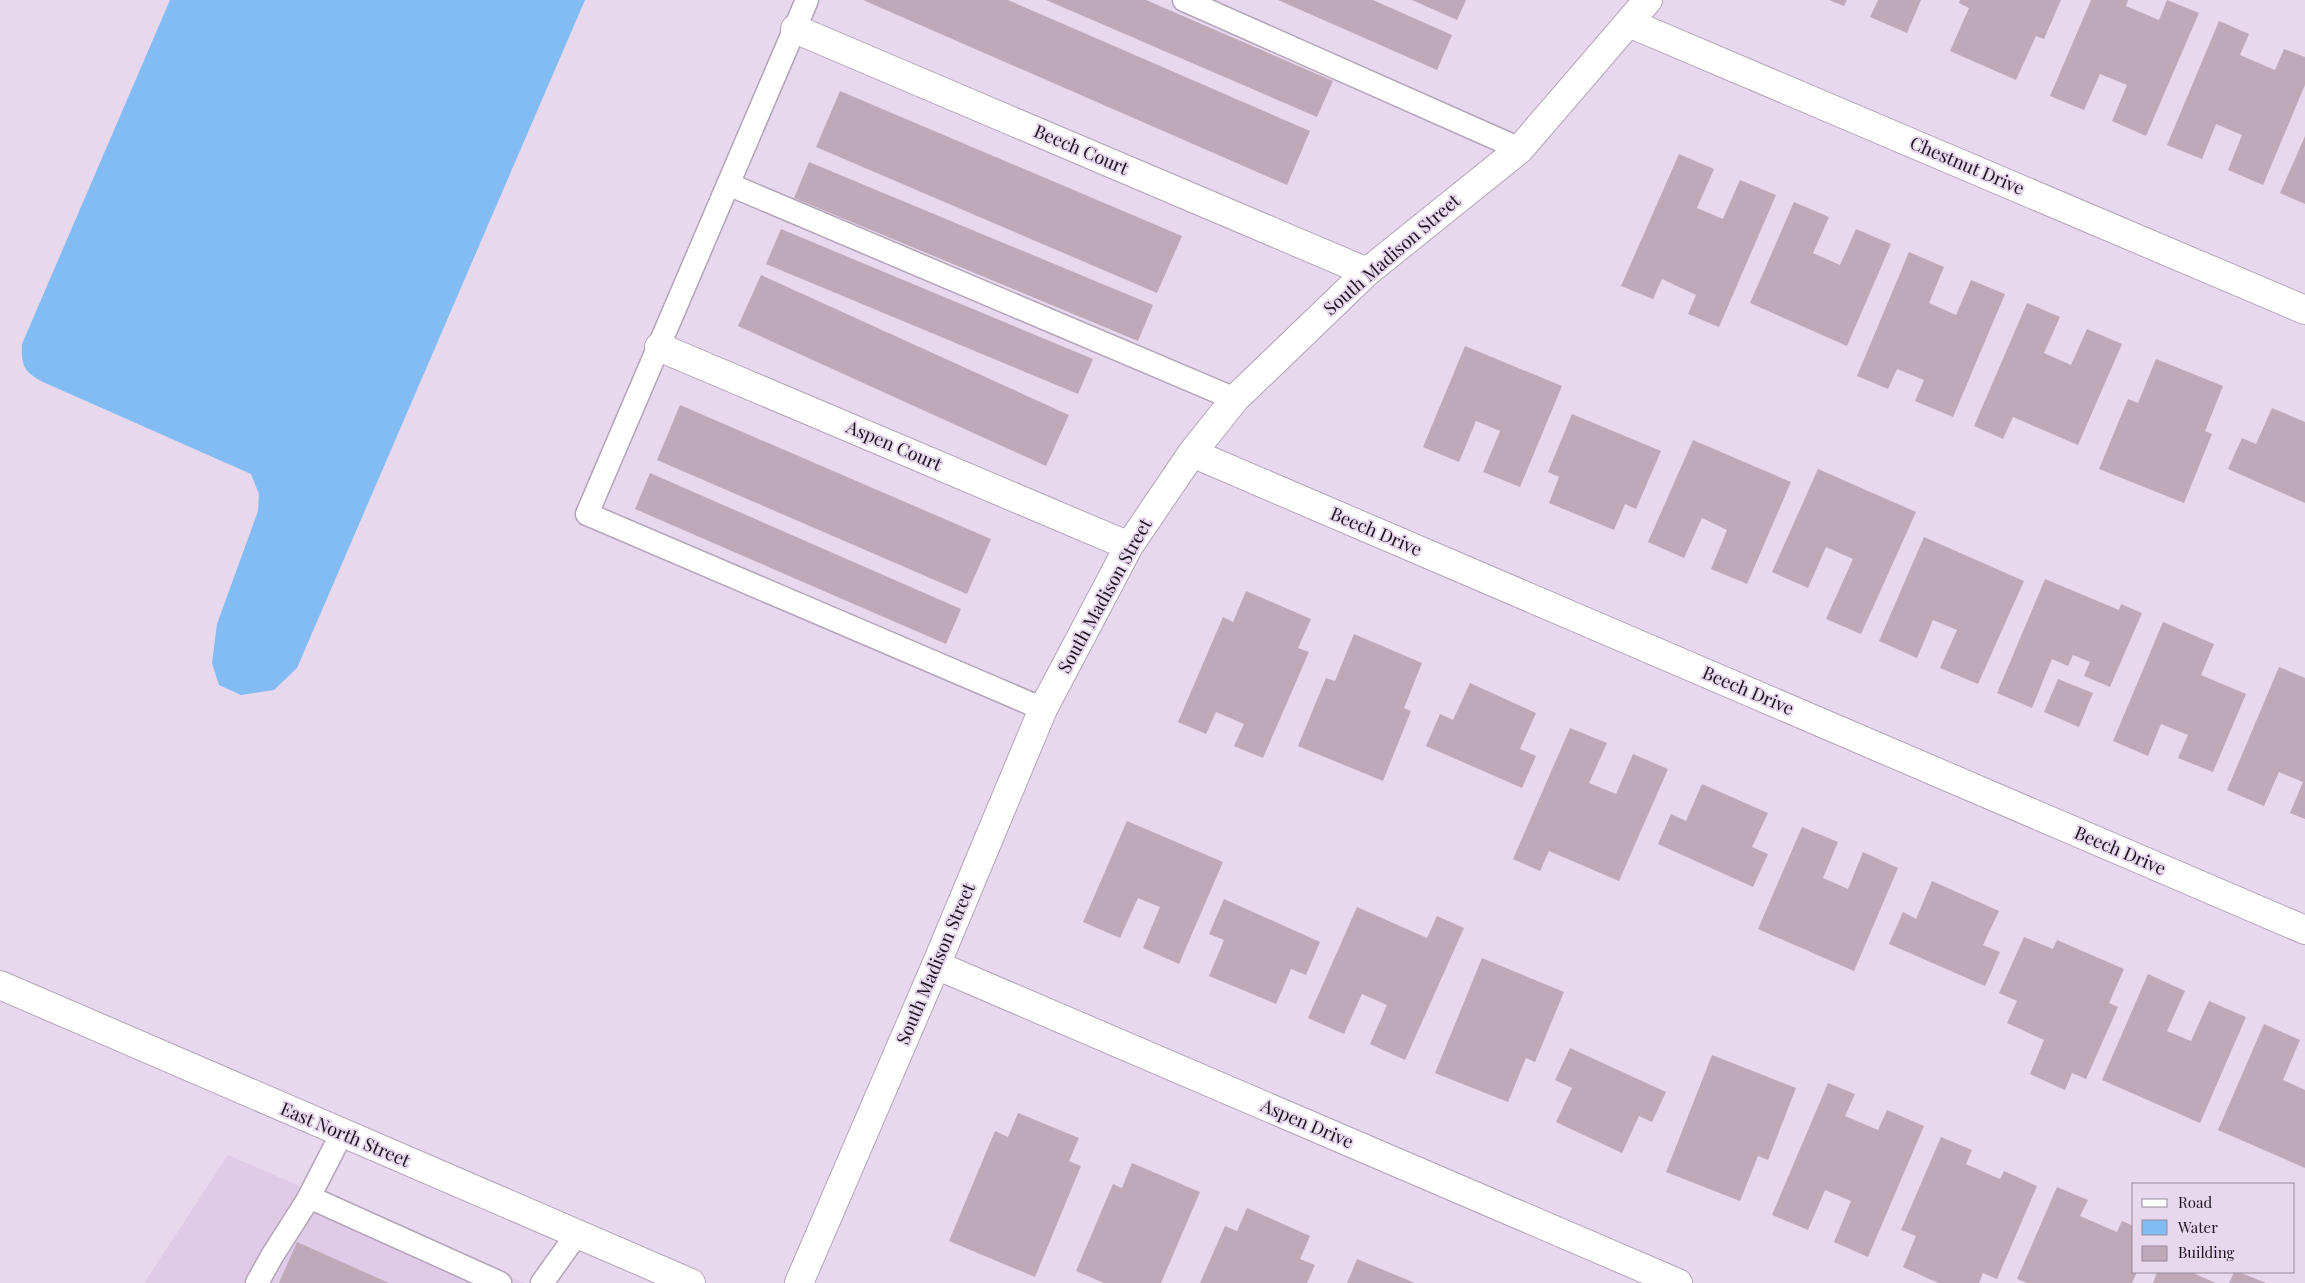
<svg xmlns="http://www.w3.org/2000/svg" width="2305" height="1283" font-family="'Playfair Display',serif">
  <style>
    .built { fill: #dfcbe7 }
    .water { fill: #82bcf3 }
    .building { fill: #bfa9b9 }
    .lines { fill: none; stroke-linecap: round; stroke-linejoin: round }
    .service-casing { stroke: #b3a4b8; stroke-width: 25 }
    .minor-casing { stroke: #b3a4b8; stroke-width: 30 }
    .tertiary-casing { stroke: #b3a4b8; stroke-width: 30 }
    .service { stroke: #fff; stroke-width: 22 }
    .minor { stroke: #fff; stroke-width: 28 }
    .tertiary { stroke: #fff; stroke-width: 28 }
    .labels { text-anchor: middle; stroke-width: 4; stroke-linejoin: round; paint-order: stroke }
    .street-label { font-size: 18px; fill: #1a151c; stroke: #e7d8ed }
  </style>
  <rect width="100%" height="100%" fill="#e7d8ed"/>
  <path class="built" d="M228 1155 525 1283H144Z"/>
  <path class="water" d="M170 0H585L297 668 274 690 241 695 219 685 212 663 217 624 258 511 259 494 251 474 43 382C24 372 21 366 22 344Z"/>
  <path class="building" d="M863 0H1008L1310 131 1287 185Z
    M1046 0H1146L1333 81 1317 117Z
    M1278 0H1373L1452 35 1437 70Z
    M1412 0H1466L1457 20Z
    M1829 0H1847L1844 6Z
    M1878 0H1921L1907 33 1870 17Z
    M1960 0H2061L2044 39 2036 36 2016 80 1950 51 1969 8 1959 3Z
    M2091 0H2128L2126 6 2159 20 2167 0 2199 13 2146 136 2112 121 2127 85 2100 74 2084 110 2050 96Z
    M2219 21 2249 34 2240 55 2275 70 2284 49 2305 57V85L2263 185 2228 170 2242 135 2216 124 2202 159 2167 145Z
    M840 91 1182 236 1157 293 816 147Z
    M2305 136V204L2280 193Z
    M1679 154 1714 169 1697 208 1723 219 1740 180 1776 195 1719 327 1688 314 1696 295 1662 279 1653 299 1621 286Z
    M809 162 1153 305 1138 341 794 198Z
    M1794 202 1829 217 1813 253 1840 265 1856 229 1891 244 1847 346 1750 303Z
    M781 229 1093 359 1078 394 766 264Z
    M1909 252 1944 267 1929 303 1956 315 1971 280 2005 294 1953 417 1915 401 1924 380 1897 369 1888 389 1857 376Z
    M761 275 1069 415 1046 466 738 326Z
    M2027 303 2060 317 2044 353 2071 365 2087 329 2122 344 2078 445 2013 417 2003 439 1974 426Z
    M1465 346 1562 386 1520 487 1483 472 1500 431 1476 421 1459 462 1423 447Z
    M2156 359 2223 386 2205 431 2212 434 2184 503 2099 469 2128 399 2138 403Z
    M680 405 991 539 967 594 657 460Z
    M2272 408 2305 422V503L2228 469 2242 438 2256 444Z
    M1572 414 1661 451 1636 509 1625 504 1614 530 1549 503 1559 477 1548 472Z
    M1693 440 1791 482 1747 584 1711 569 1727 530 1702 518 1684 558 1648 542Z
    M1818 469 1916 512 1861 634 1826 619 1853 559 1826 547 1808 588 1772 572Z
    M650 473 961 609 946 644 635 509Z
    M1924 537 2024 581 1978 684 1940 668 1957 630 1933 620 1917 658 1879 641Z
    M2045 579 2119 610 2121 604 2142 613 2110 687 2084 676 2090 662 2073 655 2068 666 2052 659 2032 708 1997 693Z
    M1246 591 1311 619 1298 648 1309 652 1263 758 1234 746 1244 724 1216 712 1206 734 1178 722 1223 617 1233 622Z
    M2163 622 2214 644 2201 675 2246 694 2213 772 2178 758 2188 735 2161 724 2148 756 2113 741Z
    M1354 634 1422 663 1404 708 1411 711 1383 781 1298 746 1326 678 1335 681Z
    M2279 667 2305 678V819L2290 813 2303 782 2279 772 2264 806 2227 790Z
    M2058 679 2093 693 2079 727 2044 712Z
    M1470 683 1536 713 1520 749 1536 756 1522 788 1426 746 1440 714 1453 720Z
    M1570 728 1607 743 1589 783 1616 794 1633 754 1668 769 1619 881 1549 851 1540 871 1513 859Z
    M1702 784 1768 813 1752 847 1768 854 1753 887 1658 844 1671 814 1686 821Z
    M1127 821 1223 862 1179 964 1143 948 1160 907 1138 898 1120 938 1083 922Z
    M1802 827 1838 842 1823 878 1848 889 1863 852 1898 868 1854 971 1758 929Z
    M1932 881 1999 911 1983 945 2000 952 1985 986 1889 944 1903 912 1916 919Z
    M1224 899 1320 942 1306 975 1291 969 1276 1004 1209 976 1224 940 1209 934Z
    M1357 907 1427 938 1437 916 1464 928 1405 1060 1370 1044 1387 1005 1362 994 1344 1034 1308 1018Z
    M2024 937 2053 949 2057 940 2124 969 2109 1003 2118 1007 2086 1079 2072 1073 2065 1090 2030 1074 2044 1040 2007 1023 2017 1001 1999 993Z
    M1482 958 1564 992 1535 1062 1526 1058 1508 1102 1435 1073Z
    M2148 974 2185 991 2167 1031 2191 1041 2209 1001 2246 1017 2200 1123 2102 1080Z
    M2264 1024 2300 1040 2283 1080 2305 1090V1168L2218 1130Z
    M1570 1048 1666 1092 1652 1122 1639 1116 1622 1153 1556 1122 1572 1088 1555 1080Z
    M1712 1055 1796 1088 1768 1160 1758 1156 1740 1201 1666 1172Z
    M1828 1083 1855 1094 1845 1116 1878 1130 1887 1110 1924 1126 1868 1257 1834 1242 1851 1201 1825 1190 1808 1230 1772 1215Z
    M1018 1113 1079 1138 1069 1161 1081 1166 1035 1277 949 1241 995 1131 1008 1137Z
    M1941 1137 1972 1150 1966 1164 2000 1179 2004 1171 2037 1186 1997 1279 1983 1273 1979 1283H1938L1903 1267 1916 1236 1901 1230Z
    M1132 1163 1200 1192 1161 1283H1104L1076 1271 1113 1184 1122 1188Z
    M2057 1187 2088 1200 2080 1216 2117 1232 2122 1221 2134 1226V1272H2137L2132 1283H2027L2017 1279Z
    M1247 1208 1310 1236 1300 1259 1315 1265 1307 1283H1200L1225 1226 1237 1231Z
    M297 1242 389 1283H279Z
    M1357 1259 1415 1283H1347Z
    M2157 1272H2196L2195 1274 2216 1283H2153Z
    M2234 1272H2239L2266 1283H2229Z"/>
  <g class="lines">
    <defs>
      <path id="service" d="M807 0 587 514 1043 709
        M1184 0 1520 149
        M728 184 1235 399
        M309 1197 500 1283
        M257 1283 272 1256 307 1201 342 1133
        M542 1283 577 1234"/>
      <path id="minor" d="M1629 23 2305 310
        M795 29 1367 272
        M659 347 1129 546
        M1192 453 2305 930
        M936 965 1678 1283
        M799 1283 936 965 1043 709 1129 546 1192 453 1235 399 1367 272 1520 149 1648 0"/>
      <path id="tertiary" d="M0 985 691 1283"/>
    </defs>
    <use href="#service" class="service-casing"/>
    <use href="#minor" class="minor-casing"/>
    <use href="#tertiary" class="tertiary-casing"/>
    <use href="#service" class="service"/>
    <use href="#minor" class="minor"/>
    <use href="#tertiary" class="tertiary"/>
  </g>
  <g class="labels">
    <g class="street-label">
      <text transform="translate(1081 150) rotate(23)" y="6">Beech Court</text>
      <text transform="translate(1967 166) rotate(23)" y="6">Chestnut Drive</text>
      <text transform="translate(1392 255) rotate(-41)" y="6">South Madison Street</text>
      <text transform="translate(894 446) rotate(23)" y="6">Aspen Court</text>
      <text transform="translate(1376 532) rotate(23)" y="6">Beech Drive</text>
      <text transform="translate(1105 596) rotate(-61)" y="6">South Madison Street</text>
      <text transform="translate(1748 691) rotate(23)" y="6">Beech Drive</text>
      <text transform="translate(2120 851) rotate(23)" y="6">Beech Drive</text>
      <text transform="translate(936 964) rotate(-67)" y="6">South Madison Street</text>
      <text transform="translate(1307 1124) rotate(23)" y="6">Aspen Drive</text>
      <text transform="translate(345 1135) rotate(23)" y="6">East North Street</text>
    </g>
  </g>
  <rect x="2132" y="1183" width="162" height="90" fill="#e7d8ed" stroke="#958a99"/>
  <rect x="2142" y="1199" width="25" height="8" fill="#ffffff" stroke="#958a99"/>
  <text x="2178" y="1208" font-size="15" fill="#1a151c">Road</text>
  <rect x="2142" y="1220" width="25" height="15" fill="#82bcf3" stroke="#958a99"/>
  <text x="2178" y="1233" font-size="15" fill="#1a151c">Water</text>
  <rect x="2142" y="1246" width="25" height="15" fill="#bfa9b9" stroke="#958a99"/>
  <text x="2178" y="1258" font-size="15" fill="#1a151c">Building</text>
</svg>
